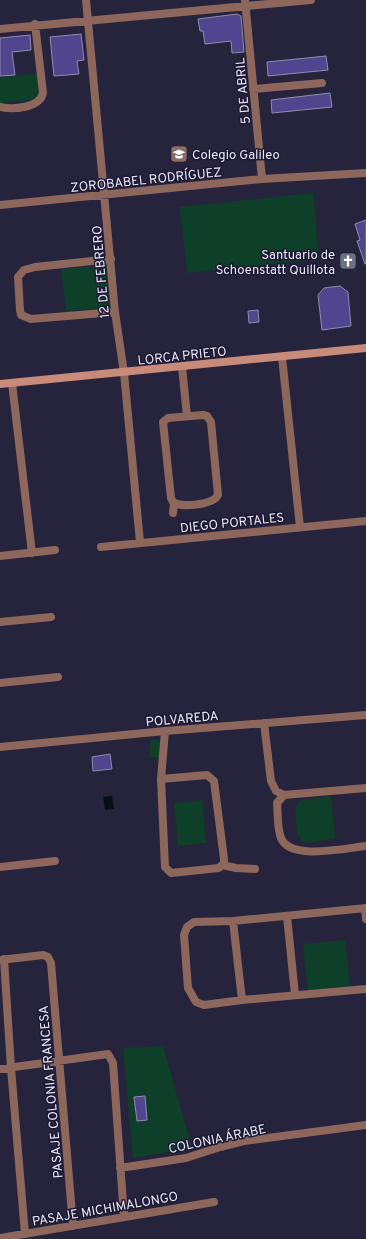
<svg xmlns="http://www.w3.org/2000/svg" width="366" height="1239" font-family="Overpass,sans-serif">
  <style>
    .green { fill: #0e3f28 }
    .water { fill: #040f16 }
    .building { fill: #52458f; stroke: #908dac }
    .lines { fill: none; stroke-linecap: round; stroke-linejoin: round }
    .street { stroke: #8e675c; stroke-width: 8 }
    .secondary { stroke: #c98b79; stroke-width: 8 }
    .labels { text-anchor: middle; stroke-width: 3; stroke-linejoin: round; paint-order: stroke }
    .street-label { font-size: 13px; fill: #e9e8f9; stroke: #1d1932 }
    .poi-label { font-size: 13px; fill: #e9e8f9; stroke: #1d1932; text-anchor: start }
  </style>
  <rect width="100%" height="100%" fill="#26233c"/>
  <path class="green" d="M38 73 39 95 34 100 0 103V77Z
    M313 193 319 259 187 273 180 207Z
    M108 265 112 307 66 311 61 269Z
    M168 739 166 758 149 757 151 740Z
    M331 796 335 839 303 843 297 835 295 807 301 800Z
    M202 800 206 843 178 846 174 803Z
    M345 940 350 986 308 991 303 944Z
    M163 1046 192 1148 133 1158 123 1048Z"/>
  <path class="water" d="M112 796 114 809 105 810 103 797Z"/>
  <path class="building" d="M237 14 241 16 244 52 232 53 231 41 205 44 203 31H200L198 19Z
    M81 34 84 60 77 61 79 74 54 76 50 37Z
    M30 35 31 50 12 52 15 75 0 76V38Z
    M326 56 328 70 268 76 267 62Z
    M330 93 332 107 272 113 271 100Z
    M366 220V264H365L357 241 360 240 355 224Z
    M340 286 348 292 351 326 322 330 318 295 324 288Z
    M258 310 259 322 249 323 248 311Z
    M110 754 112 769 93 771 92 757Z
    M145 1096 147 1120 137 1121 134 1097Z"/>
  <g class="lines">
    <path class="street" d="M86 0 115 312 124 373 140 542
      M245 0 262 179
      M0 29 311 0
      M253 89 322 83
      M0 107C13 110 40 108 43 93L35 24
      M0 205 262 179 366 173
      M111 259 35 267 24 270 18 277 20 310 21 315 31 319 115 312
      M282 357 300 527
      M182 367 187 416
      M12 383 32 553
      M203 415 207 416 211 422 218 495C213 505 181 508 173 502L171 498 163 422 168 418Z
      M173 513 174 503
      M101 547 366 521
      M0 556 55 550
      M0 622 51 617
      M0 683 58 677
      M264 723 271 781 276 791 284 795
      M0 747 165 731 366 715
      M161 779 207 775 214 781 224 859V863L219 868 171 873 165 867 161 779 165 731
      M284 795 277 803C278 814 277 828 281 838 290 861 346 848 366 846
      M284 795 366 788
      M222 865 236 868 255 869
      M0 867 55 861
      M365 908 366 919
      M366 908 233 921 194 922 187 927 184 935 188 988 196 1002 204 1005 242 1000 366 989
      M287 916 295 995
      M233 921 242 1000
      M4 959 11 1068 25 1234
      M0 960 43 955 48 957 51 963 73 1226
      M0 1069 108 1054 113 1063 124 1217
      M120 1168 186 1158 220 1147 244 1141 366 1125
      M0 1238 214 1202"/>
    <path class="secondary" d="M0 384 366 348"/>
  </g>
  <defs>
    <symbol id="school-square" viewBox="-11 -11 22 22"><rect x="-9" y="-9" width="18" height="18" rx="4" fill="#8d6e63" stroke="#1d1932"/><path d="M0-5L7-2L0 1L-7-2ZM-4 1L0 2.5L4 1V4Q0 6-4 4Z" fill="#fff"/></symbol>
    <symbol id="church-square" viewBox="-11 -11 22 22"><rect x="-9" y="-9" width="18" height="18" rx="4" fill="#6b7280" stroke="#1d1932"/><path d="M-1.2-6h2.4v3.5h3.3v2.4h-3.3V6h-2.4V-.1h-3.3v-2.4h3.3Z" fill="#fff"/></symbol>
  </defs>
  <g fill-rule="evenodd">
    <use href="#school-square" x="169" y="144" width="20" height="20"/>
    <use href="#church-square" x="338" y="251" width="20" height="20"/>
  </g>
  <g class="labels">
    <g class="street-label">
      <text transform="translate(242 91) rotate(-95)" y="5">5 DE ABRIL</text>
      <text transform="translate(146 179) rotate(-6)" y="5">ZOROBABEL RODRÍGUEZ</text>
      <text transform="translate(100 272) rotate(-95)" y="5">12 DE FEBRERO</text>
      <text transform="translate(182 355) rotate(-6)" y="5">LORCA PRIETO</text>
      <text transform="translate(232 522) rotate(-6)" y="5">DIEGO PORTALES</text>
      <text transform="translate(182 718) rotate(-5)" y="5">POLVAREDA</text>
      <text transform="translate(50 1092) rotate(-95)" y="5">PASAJE COLONIA FRANCESA</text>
      <text transform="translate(217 1138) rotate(-12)" y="5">COLONIA ÁRABE</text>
      <text transform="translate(105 1208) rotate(-10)" y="5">PASAJE MICHIMALONGO</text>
    </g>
    <g class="poi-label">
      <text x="192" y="159">Colegio Galileo</text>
      <text x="335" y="259" text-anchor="end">Santuario de<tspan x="335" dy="15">Schoenstatt Quillota</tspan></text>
    </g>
  </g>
</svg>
